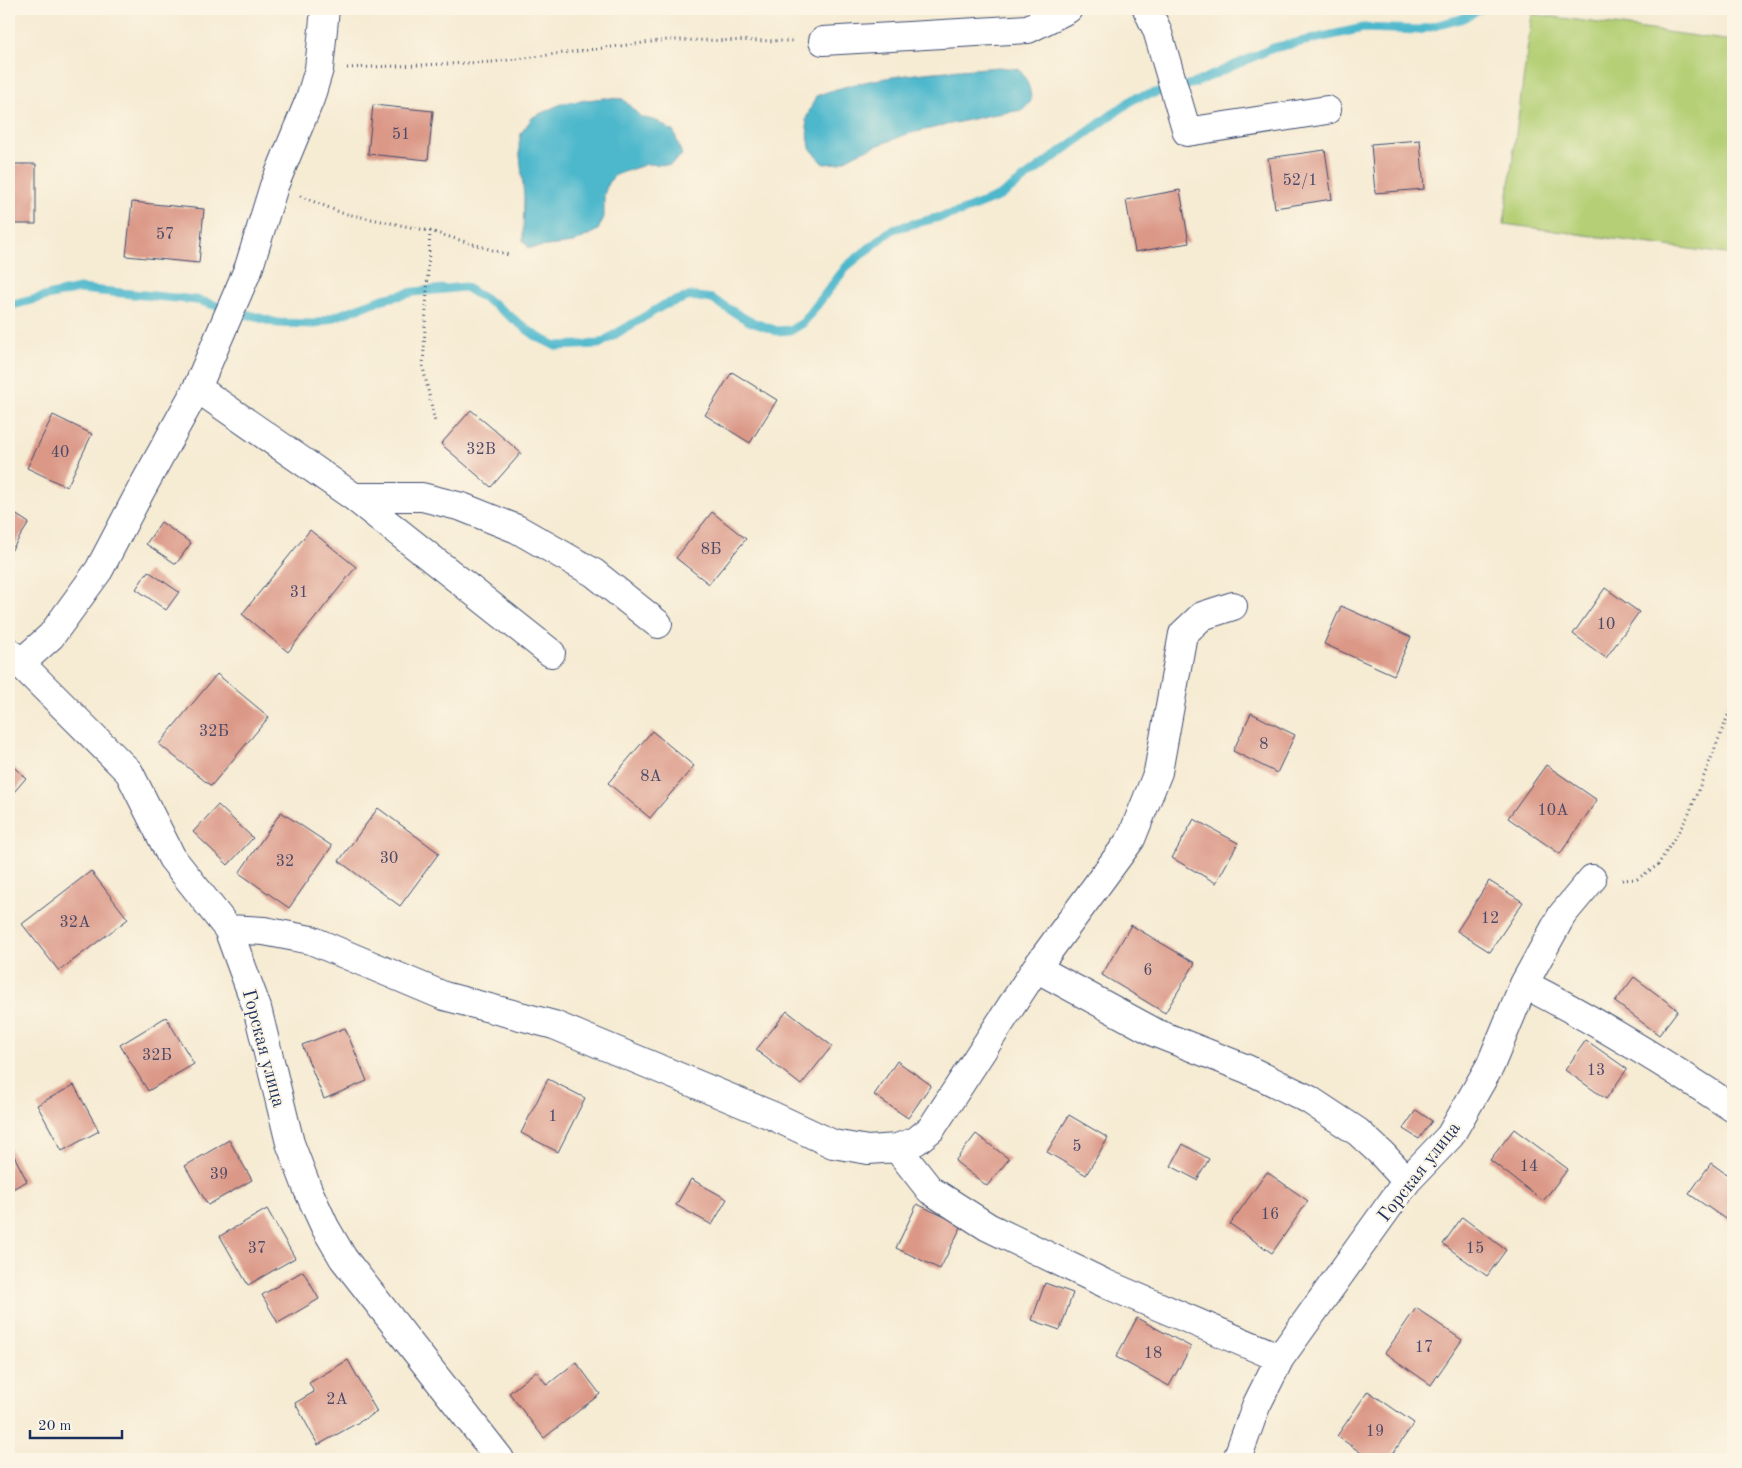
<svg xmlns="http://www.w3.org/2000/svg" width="1742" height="1468" font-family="'Old Standard TT',serif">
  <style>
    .green { fill: #b4cf74; stroke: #687f69 }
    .water { fill: #4eb8cc; stroke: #347495 }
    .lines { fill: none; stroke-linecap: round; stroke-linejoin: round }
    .stream { stroke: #4eb8cc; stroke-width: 9 }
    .building { fill: #db9887 }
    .minor-casing { stroke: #3c4b70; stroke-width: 30 }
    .path { stroke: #3c4b70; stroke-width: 3; stroke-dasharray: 1 4; stroke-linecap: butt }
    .minor { stroke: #fff; stroke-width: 28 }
    .labels { text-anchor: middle; stroke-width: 4; stroke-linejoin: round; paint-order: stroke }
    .number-label { font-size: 16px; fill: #4b4968 }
    .street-label { font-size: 19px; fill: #1b2f5e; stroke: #fcf5e5 }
  </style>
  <rect width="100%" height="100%" fill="#fcf5e5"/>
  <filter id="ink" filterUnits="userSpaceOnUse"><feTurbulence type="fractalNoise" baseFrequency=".02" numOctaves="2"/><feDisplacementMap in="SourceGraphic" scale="10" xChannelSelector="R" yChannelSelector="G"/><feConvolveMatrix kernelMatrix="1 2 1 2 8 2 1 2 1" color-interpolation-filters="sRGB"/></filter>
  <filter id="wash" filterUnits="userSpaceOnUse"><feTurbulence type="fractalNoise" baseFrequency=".0096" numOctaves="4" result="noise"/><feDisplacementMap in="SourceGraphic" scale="20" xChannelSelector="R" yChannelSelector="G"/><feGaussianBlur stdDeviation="1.12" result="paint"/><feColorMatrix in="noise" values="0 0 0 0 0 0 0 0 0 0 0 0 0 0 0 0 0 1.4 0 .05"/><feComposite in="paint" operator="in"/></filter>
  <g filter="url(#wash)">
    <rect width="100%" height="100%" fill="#f6ebd3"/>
    <path class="green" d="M1532 14 1733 41V255L1504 224Z"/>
    <path class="water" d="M999 67 1019 69C1027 80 1031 88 1031 101L1023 110 990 115 907 134 858 153 839 163 824 164 810 148 806 119 816 96C874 74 937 72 999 67Z
      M604 98 623 99 641 117 657 121 674 132 682 155 670 165 647 164 615 175 608 183 604 195V217L598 230 573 243 529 248 523 240 524 196 519 145 521 133 533 117 563 103Z"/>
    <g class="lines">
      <path class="stream" d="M9 306 51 295 79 289 197 300 277 323 315 324 383 299 414 292 465 287 495 305 536 336 556 346 599 344 664 305 691 296 712 299 749 321 777 331 791 330 803 323 847 266 893 229 960 212 1000 196 1135 98 1195 83 1273 48 1363 28 1419 30 1461 19 1480 9"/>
    </g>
    <g id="blocks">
      <path class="building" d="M373 105 433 111 428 160 368 154Z
        M1420 140 1424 189 1375 193 1371 144Z
        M1325 150 1332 199 1275 208 1268 158Z
        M9 164H36V224H9Z
        M1180 190 1189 243 1135 252 1126 200Z
        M132 202 204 209 199 263 126 256Z
        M732 372 777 400 750 443 705 415Z
        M471 410 521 453 491 487 441 444Z
        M53 415 92 434 67 487 27 468Z
        M9 510 29 523 9 554Z
        M712 512 746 539 709 584 676 558Z
        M161 522 191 543 176 564 146 544Z
        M310 530 356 567 288 652 242 614Z
        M148 571 179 592 166 610 136 589Z
        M1605 588 1639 612 1606 658 1573 634Z
        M1341 606 1411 637 1394 675 1324 644Z
        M217 674 269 717 211 786 159 744Z
        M1251 713 1295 735 1277 773 1233 751Z
        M652 731 694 766 650 818 608 783Z
        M9 763 26 778 9 798Z
        M1546 765 1597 800 1560 854 1508 818Z
        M218 805 253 838 228 865 193 832Z
        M378 808 439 853 400 906 339 861Z
        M281 812 332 846 289 908 239 873Z
        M1194 819 1238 843 1216 883 1172 858Z
        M91 871 128 919 59 971 22 924Z
        M1489 881 1523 902 1490 952 1457 931Z
        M1131 925 1195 963 1165 1013 1102 975Z
        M1634 977 1678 1010 1659 1035 1615 1002Z
        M787 1011 832 1046 801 1085 756 1050Z
        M166 1017 194 1064 148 1091 120 1045Z
        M345 1028 367 1081 324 1099 302 1045Z
        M1586 1040 1627 1069 1606 1099 1565 1070Z
        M897 1061 931 1085 908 1118 874 1095Z
        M548 1079 585 1098 558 1152 521 1133Z
        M74 1085 99 1131 62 1151 37 1105Z
        M1416 1110 1432 1121 1419 1139 1403 1129Z
        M1069 1115 1108 1138 1086 1175 1047 1152Z
        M1514 1129 1568 1169 1543 1201 1490 1160Z
        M976 1134 1009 1159 987 1186 955 1161Z
        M229 1140 252 1180 208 1205 185 1166Z
        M1183 1144 1209 1159 1197 1180 1171 1166Z
        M9 1146 27 1181 9 1191Z
        M1711 1163 1733 1179V1219L1731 1223 1689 1194Z
        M1267 1172 1308 1201 1272 1253 1230 1224Z
        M691 1179 727 1199 712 1225 676 1205Z
        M917 1204 962 1225 940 1269 896 1248Z
        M267 1209 295 1258 248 1285 220 1236Z
        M1462 1217 1506 1250 1487 1276 1443 1244Z
        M303 1271 319 1299 278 1323 262 1295Z
        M1045 1283 1073 1293 1060 1330 1032 1320Z
        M1416 1308 1462 1340 1431 1385 1385 1353Z
        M1137 1318 1191 1347 1169 1386 1116 1357Z
        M348 1360 377 1412 318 1445 295 1403 314 1392 309 1383Z
        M576 1362 600 1394 544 1438 509 1393 536 1371 547 1385Z
        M1368 1391 1414 1423 1389 1459H1370L1337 1436Z"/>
    </g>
  </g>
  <g filter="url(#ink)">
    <use href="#blocks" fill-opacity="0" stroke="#3c4b70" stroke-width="1"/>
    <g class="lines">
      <defs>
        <path id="minor" d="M1147 9 1157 30 1187 132 1327 110
          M823 41 1028 29 1068 9
          M197 388 354 497 551 653
          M354 497H422L462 507 517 529 594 573 658 624
          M9 652 129 772 172 858 228 929 257 1008 290 1143 308 1190 325 1227 343 1258 500 1459
          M21 663 51 636 99 570 141 490 197 388 249 267 274 186 310 99 319 69 325 9
          M228 929 264 931 311 940 444 996 554 1025 773 1116 833 1144 868 1150 897 1148 916 1141 931 1129 1036 968 1131 839 1158 772 1183 634 1202 616 1233 606
          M1036 968 1156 1033 1247 1069 1308 1099 1358 1132 1382 1154 1407 1181
          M1524 984C1597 1021 1666 1064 1733 1108
          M897 1148 930 1190 988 1227 1106 1284 1280 1358
          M1237 1459 1256 1406 1280 1358 1407 1181 1450 1136 1490 1066 1524 984 1562 915 1592 879"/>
      </defs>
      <use href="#minor" class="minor-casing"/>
      <path class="path" d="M347 68 493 62 667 40 795 41
        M300 196 342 213 430 231 509 255
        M430 231 423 367 435 422
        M1622 880 1637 879 1658 865 1688 816 1733 703"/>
      <use href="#minor" class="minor"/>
    </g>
  </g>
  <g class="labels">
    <g class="number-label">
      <text x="401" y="139">51</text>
      <text x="1300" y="185">52/1</text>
      <text x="165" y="239">57</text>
      <text x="481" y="454">32В</text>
      <text x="60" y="457">40</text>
      <text x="711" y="554">8Б</text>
      <text x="299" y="597">31</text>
      <text x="1606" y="629">10</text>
      <text x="214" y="736">32Б</text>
      <text x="1264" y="749">8</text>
      <text x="651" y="781">8А</text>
      <text x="1553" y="815">10А</text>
      <text x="389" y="863">30</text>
      <text x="285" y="866">32</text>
      <text x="1490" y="923">12</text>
      <text x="75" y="927">32А</text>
      <text x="1148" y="975">6</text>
      <text x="157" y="1060">32Б</text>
      <text x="1596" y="1075">13</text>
      <text x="553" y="1121">1</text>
      <text x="1077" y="1151">5</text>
      <text x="1529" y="1171">14</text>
      <text x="219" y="1179">39</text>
      <text x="1270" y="1219">16</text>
      <text x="257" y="1253">37</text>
      <text x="1475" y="1253">15</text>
      <text x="1424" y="1352">17</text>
      <text x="1153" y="1358">18</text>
      <text x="337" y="1404">2А</text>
      <text x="1375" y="1436">19</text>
    </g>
    <g class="street-label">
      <text transform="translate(265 1048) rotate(75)" y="7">Горская улица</text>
      <text transform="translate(1418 1171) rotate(-52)" y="7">Горская улица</text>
    </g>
  </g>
  <rect width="1742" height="1468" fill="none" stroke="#fcf5e5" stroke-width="30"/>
  <path d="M30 1430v8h92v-8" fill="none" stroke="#1b2f5e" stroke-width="2.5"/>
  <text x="38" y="1430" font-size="15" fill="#1b2f5e" stroke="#fcf5e5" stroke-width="4" paint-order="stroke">20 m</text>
</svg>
